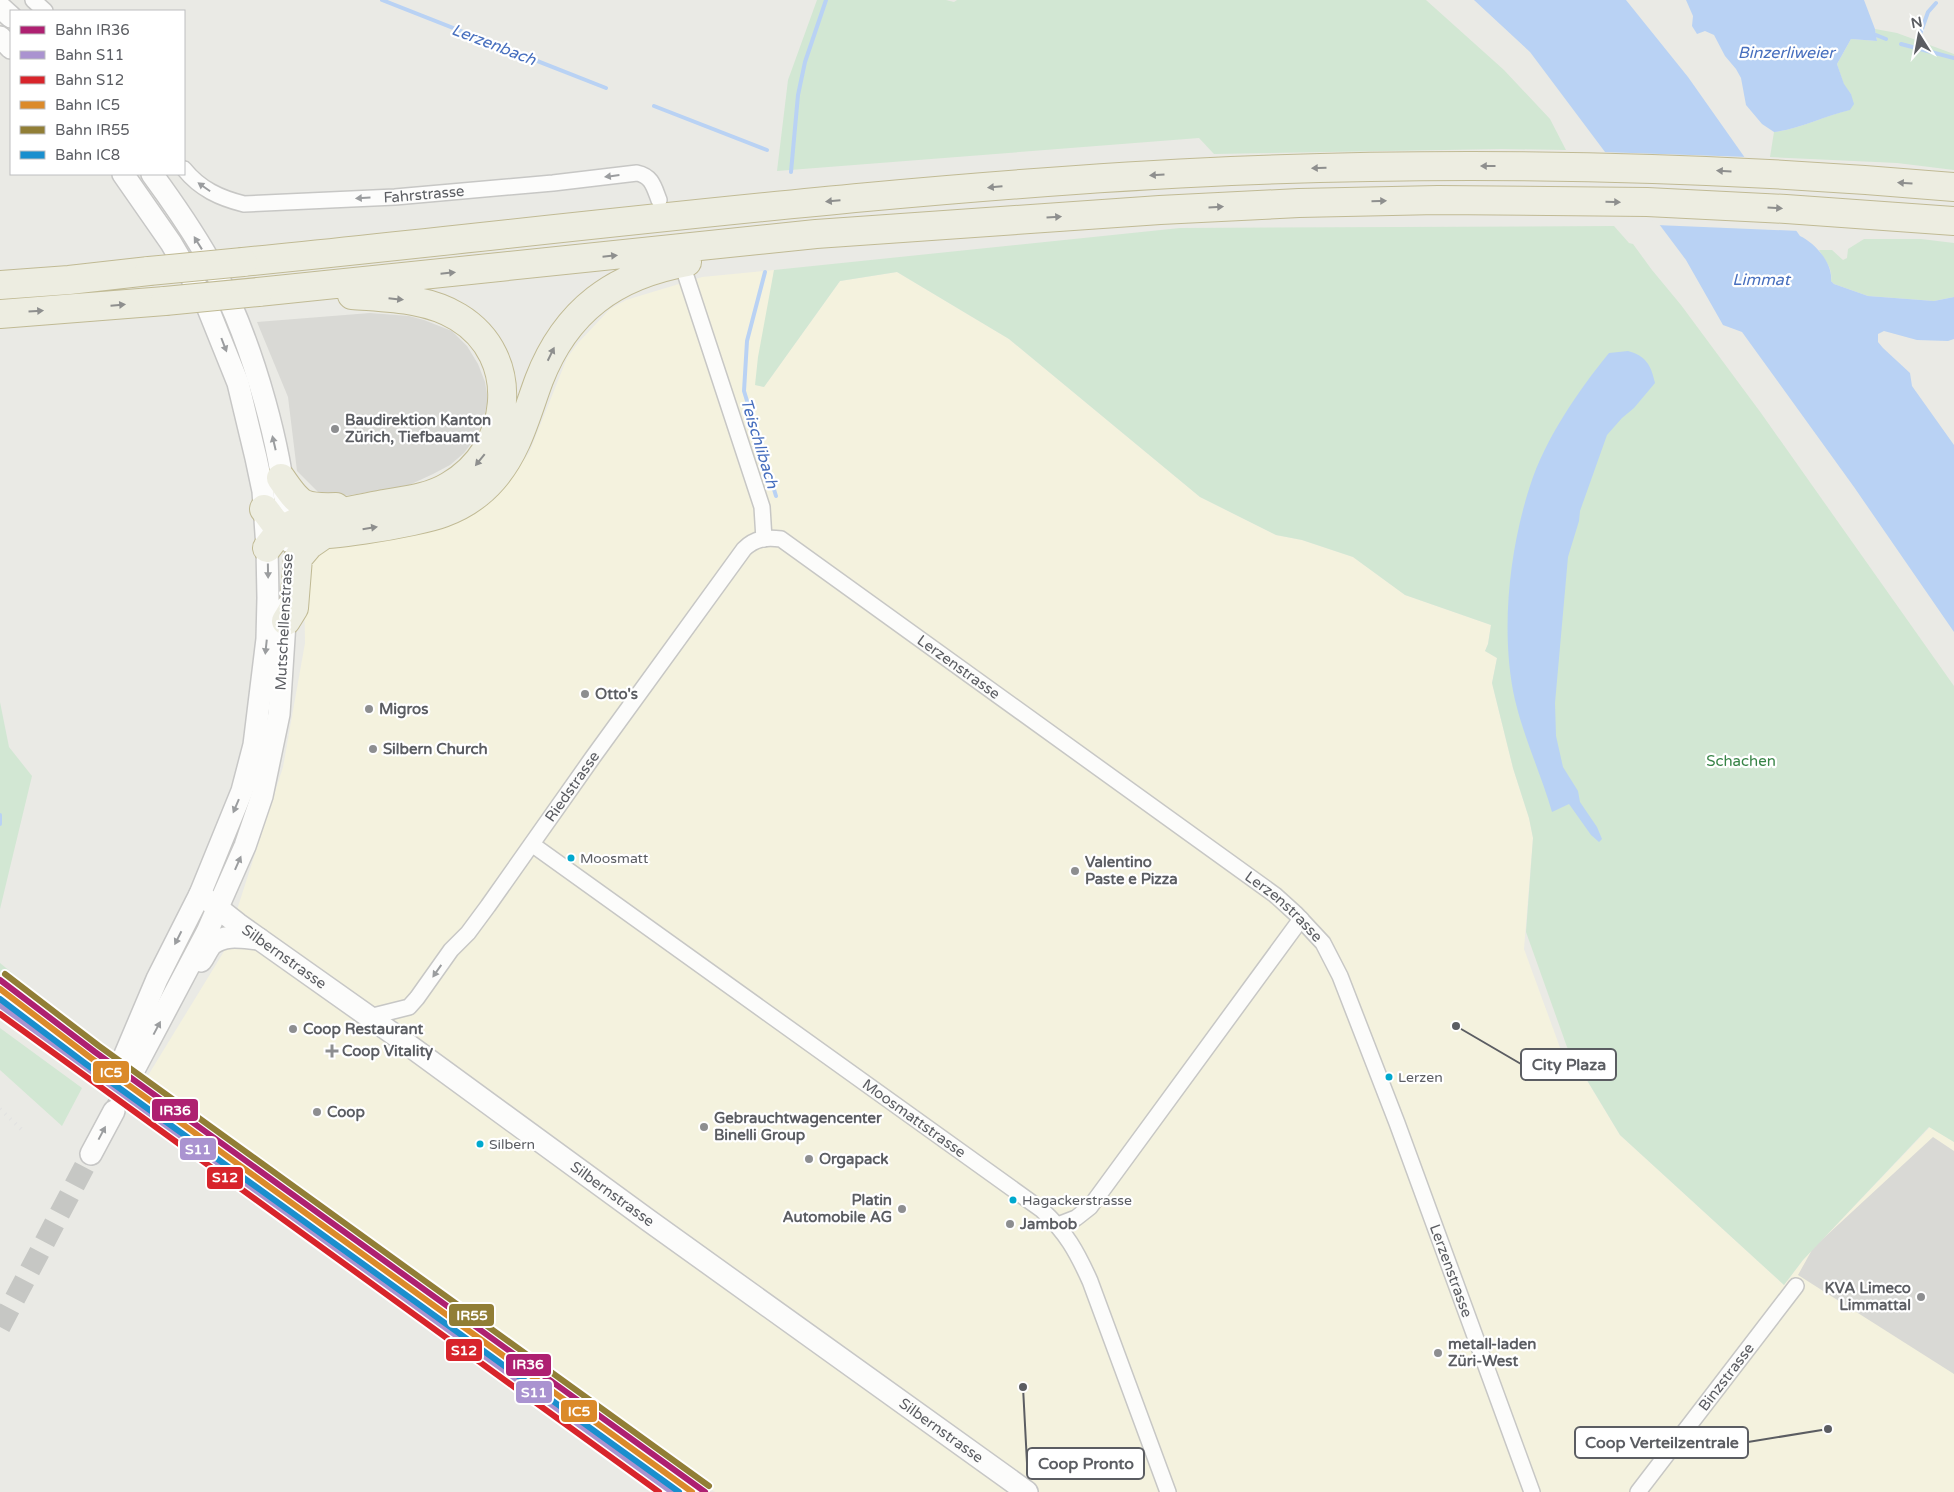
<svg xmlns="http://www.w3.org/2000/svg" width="1954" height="1492" font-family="'Varela Round',sans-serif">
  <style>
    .commercial { fill: #f4f2de }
    .industrial { fill: #d9d9d5 }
    .green { fill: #d2e7d3 }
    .water { fill: #b9d2f4 }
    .pier { fill: #eaeae5 }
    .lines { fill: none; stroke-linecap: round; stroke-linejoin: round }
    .stream { stroke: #b9d2f4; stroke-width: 4 }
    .secondary-tunnel { stroke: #c6c7c4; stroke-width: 21; stroke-dasharray: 21 11; stroke-linecap: butt }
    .street-casing { stroke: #c7c7c5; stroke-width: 18 }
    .secondary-casing { stroke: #c7c7c6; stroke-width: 24 }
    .highway-casing { stroke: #c0ba94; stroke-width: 30 }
    .street { stroke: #fcfcfb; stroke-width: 15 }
    .secondary { stroke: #fcfcfb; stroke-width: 21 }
    .highway { stroke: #edede1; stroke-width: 28 }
    .rail { stroke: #e2e2e2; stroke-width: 4; stroke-dasharray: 1 6; stroke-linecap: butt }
    .highway-bridge-casing { stroke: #c0ba94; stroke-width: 30; stroke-linecap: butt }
    .highway-bridge { stroke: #edede1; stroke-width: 28 }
    .rail-1-casing { stroke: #fff; stroke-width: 10 }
    .rail-2-casing { stroke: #fff; stroke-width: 10 }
    .rail-3-casing { stroke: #fff; stroke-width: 10 }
    .rail-4-casing { stroke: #fff; stroke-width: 10 }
    .rail-5-casing { stroke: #fff; stroke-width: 10 }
    .rail-6-casing { stroke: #fff; stroke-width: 10 }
    .rail-1 { stroke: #ae2071; stroke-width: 6 }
    .rail-2 { stroke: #aa93d0; stroke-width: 6 }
    .rail-3 { stroke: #d8242b; stroke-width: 6 }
    .rail-4 { stroke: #db8a2a; stroke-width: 6 }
    .rail-5 { stroke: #917e36; stroke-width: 6 }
    .rail-6 { stroke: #1a8fce; stroke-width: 6 }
    .oneway { fill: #8e8f8e }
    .oneway2 { fill: #9b9d9f }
    .poi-dot { fill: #8d8e90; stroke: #fff; stroke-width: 2 }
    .bus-dot { fill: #00a9ce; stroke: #fff; stroke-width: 2 }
    .labels { text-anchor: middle; stroke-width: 4.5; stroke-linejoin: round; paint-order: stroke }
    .bus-label { font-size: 14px; fill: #5b5d62; stroke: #fff; text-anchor: start }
    .street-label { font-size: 15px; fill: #5b5d62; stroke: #fff }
    .poi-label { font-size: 15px; font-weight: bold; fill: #5b5d62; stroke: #fff; text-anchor: start }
    .park-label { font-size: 15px; fill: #388447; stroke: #fff }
    .water-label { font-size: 16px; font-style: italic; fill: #476fbe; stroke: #fff }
    .leader { fill: none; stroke: #5b5d62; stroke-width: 2 }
    .callout-dot { fill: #5b5d62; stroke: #fff; stroke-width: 2 }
    .callout { fill: #fff; stroke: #5b5d62; stroke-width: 2 }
    .callout-label { font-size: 16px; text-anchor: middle; font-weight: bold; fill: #5b5d62 }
    .line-badge { stroke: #fff; stroke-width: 2 }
    .badge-label { font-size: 14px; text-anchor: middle; font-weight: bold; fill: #fff }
  </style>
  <rect width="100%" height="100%" fill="#eaeae5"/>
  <path class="commercial" d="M774 270 756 385 764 387 840 281 897 272 1009 339 1200 497 1276 535 1302 540 1353 557 1405 595 1491 625 1488 644 1485 651 1497 658 1492 683 1513 768 1529 818 1533 838 1524 949 1562 1053 1569 1051 1620 1135 1784 1285 1803 1260 1930 1127 1954 1142V1492H715L144 1082 223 953 283 767 305 643 304 578 321 551 348 541 426 531 459 522 495 499 529 453 567 358 578 343 610 309 626 300 702 277Z"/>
  <path class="industrial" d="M370 313 409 316 424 320 452 331 467 346 478 364 485 382 488 400 483 421 476 437 464 453 450 465 433 474 407 486 325 499 297 471 288 397 257 322Z
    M1933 1137 1954 1151V1374L1798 1275 1813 1248Z"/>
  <path class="green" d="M817 0H946L954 2 957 0H1426L1504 70 1550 119 1566 150 1502 149 1214 154 1199 138 777 171 788 80Z
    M1875 29 1897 33 1954 54V170L1897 163 1770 157 1774 132C1800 129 1824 116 1849 110L1851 94 1844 85 1837 64 1851 39 1877 41Z
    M1614 226 1629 243 1633 244 1652 270 1681 305 1761 413 1954 686V1142L1929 1127 1803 1260 1784 1285 1620 1135 1567 1047 1526 932 1533 838 1529 818 1513 768 1492 683 1497 658 1485 651 1488 644 1491 625 1405 595 1353 557 1302 540 1276 535 1200 497 1009 339 897 272 840 281 764 387 755 385 758 357 774 270 1180 228Z
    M1864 239H1921L1954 243V297L1934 301 1868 296 1834 284 1831 281C1833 268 1825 261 1819 250H1832L1843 260 1847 258 1848 249Z
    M0 702 9 747 32 776 0 909Z
    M0 963 34 991 31 996 0 973Z
    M0 1028 82 1088 62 1126 0 1070Z"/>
  <path class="water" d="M1474 0H1626L1688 77 1800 236C1815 243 1833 263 1831 281L1834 284 1868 296 1934 301 1954 297V339L1948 341 1917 340 1884 331 1878 334V342L1883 348 1910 373 1912 386 1954 445V632L1854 487 1742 332 1723 325 1686 260 1530 52Z
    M1686 0H1864L1875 29 1877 41 1851 39 1837 64 1844 84 1851 94 1854 104 1850 110C1824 116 1800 129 1774 132L1762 124 1746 105 1741 78 1736 69 1725 56 1714 35 1705 31 1697 34 1692 26 1693 16Z
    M1628 351C1646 356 1651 365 1655 383L1634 408 1622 418 1607 435 1580 511 1579 521 1568 557 1555 703 1556 736 1563 767 1578 791 1580 802 1597 827 1602 839 1599 842 1591 835 1569 804 1552 812C1541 774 1524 738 1515 700 1500 634 1509 550 1530 486 1545 439 1578 391 1609 353Z"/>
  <path class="pier" d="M1602 152 1748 157 1800 231 1656 225Z"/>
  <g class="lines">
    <path class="stream" d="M382 0 606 88
      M1876 35 1886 39
      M1918 40 1928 12 1936 3
      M1901 44 1954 58
      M654 106 767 150
      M791 172 798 95 805 62 826 0
      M765 272 747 341 744 391 776 496
      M0 815V824"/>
    <path class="secondary-tunnel" d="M114 1111 134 1070
      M0 1327 91 1154"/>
    <defs>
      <g id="street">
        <path d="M33 0 45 11"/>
        <path id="s1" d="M184 169C200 189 220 198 244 204L395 197 553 183 637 173C652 176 654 187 659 200"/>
        <path d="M685 273 762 507 764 539"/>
        <path id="s2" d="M533 845 1042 1210C1066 1232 1077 1252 1090 1281L1168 1492"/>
        <path id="s3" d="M369 1017 409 1007 417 998 451 950 468 933 488 906 593 757 744 549C755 538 767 537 781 539L1275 895 1296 914 1323 943 1340 976 1397 1123 1532 1492"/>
        <path d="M1058 1225 1076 1218 1090 1207 1301 919"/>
        <path id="s4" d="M1638 1492 1796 1286"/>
      </g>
      <g id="secondary">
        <path d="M0 7 11 17"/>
        <path d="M0 37 11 48"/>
        <path d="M152 174C174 204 196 236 214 269 253 344 286 457 288 541"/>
        <path id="s5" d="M200 894 238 924 399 1038 648 1220 1027 1492"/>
        <path d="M201 961C205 956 207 949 212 944 226 933 244 938 259 939"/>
        <path d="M121 1064 157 979 200 894 242 791 254 745 267 639 268 598 267 548 263 491 256 458 238 383 205 301 171 243 123 174"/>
        <path d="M134 1070 207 932 245 846 262 796 279 714 286 607"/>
        <path d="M91 1154 114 1111"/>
      </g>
      <path id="highway" d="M243 262C572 229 900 186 1231 171 1472 161 1714 166 1954 187
        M0 285 69 280 149 271
        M258 292 816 234 1160 210 1299 203 1438 200 1647 202 1786 209 1954 221
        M0 314 165 301
        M281 478C300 506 303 508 336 507
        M264 509C271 517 277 529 287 533 308 542 420 522 443 513 462 506 480 494 493 479 518 450 526 415 539 380 566 310 615 275 687 262
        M267 548 281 530 295 523C324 515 355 510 384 504 407 500 429 498 449 486 512 450 524 357 458 317 427 298 388 298 352 295
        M286 621 294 608 298 558 309 545 322 536"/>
    </defs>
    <use href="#street" class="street-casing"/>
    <use href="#secondary" class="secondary-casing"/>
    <use href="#highway" class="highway-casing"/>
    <use href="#street" class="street"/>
    <use href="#secondary" class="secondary"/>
    <use href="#highway" class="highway"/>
    <path class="rail" d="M0 1109 21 1129"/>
    <defs>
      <path id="highway-bridge" d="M149 271 243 262
        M165 301 258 292"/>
    </defs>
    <use href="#highway-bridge" class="highway-bridge-casing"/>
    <use href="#highway-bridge" class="highway-bridge"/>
    <defs>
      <path id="rail-1" d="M0 980 95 1052 705 1492"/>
      <path id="rail-2" d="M0 1005 672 1492"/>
      <path id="rail-3" d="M0 1014 659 1492"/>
      <path id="rail-4" d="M0 989 91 1058 692 1492"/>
      <path id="rail-5" d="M5 974 99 1046 709 1486"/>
      <path id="rail-6" d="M0 999 86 1064 679 1492"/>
    </defs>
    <use href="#rail-1" class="rail-1-casing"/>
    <use href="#rail-2" class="rail-2-casing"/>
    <use href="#rail-3" class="rail-3-casing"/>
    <use href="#rail-4" class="rail-4-casing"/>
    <use href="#rail-5" class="rail-5-casing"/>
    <use href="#rail-6" class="rail-6-casing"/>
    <use href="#rail-1" class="rail-1"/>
    <use href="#rail-2" class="rail-2"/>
    <use href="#rail-3" class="rail-3"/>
    <use href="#rail-4" class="rail-4"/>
    <use href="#rail-5" class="rail-5"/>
    <use href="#rail-6" class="rail-6"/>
  </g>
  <defs><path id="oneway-solid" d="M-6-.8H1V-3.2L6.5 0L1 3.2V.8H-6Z" transform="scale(1.25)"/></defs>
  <g class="oneway">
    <use href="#oneway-solid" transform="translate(1488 166) rotate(-180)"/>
    <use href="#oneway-solid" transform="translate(1319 168) rotate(178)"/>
    <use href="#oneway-solid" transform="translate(1724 171) rotate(-177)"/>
    <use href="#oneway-solid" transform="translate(1157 175) rotate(177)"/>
    <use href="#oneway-solid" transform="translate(1905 183) rotate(-176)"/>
    <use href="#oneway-solid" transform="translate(995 187) rotate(175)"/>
    <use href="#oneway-solid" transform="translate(833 201) rotate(175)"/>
    <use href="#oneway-solid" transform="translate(1379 201) rotate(-1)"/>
    <use href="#oneway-solid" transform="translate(1613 202) rotate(1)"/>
    <use href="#oneway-solid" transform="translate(1216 207) rotate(-3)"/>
    <use href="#oneway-solid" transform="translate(1775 208) rotate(3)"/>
    <use href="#oneway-solid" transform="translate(1054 217) rotate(-4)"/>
    <use href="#oneway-solid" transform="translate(610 256) rotate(-6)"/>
    <use href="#oneway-solid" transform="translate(448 273) rotate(-6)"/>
    <use href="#oneway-solid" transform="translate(396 299) rotate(6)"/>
    <use href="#oneway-solid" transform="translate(118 305) rotate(-5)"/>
    <use href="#oneway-solid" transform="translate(36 311) rotate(-4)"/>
    <use href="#oneway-solid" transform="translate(551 354) rotate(-64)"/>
    <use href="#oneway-solid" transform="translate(480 460) rotate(129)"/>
    <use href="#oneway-solid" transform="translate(370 528) rotate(-9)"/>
  </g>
  <g class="oneway2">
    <use href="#oneway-solid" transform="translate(612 176) rotate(173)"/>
    <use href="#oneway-solid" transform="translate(204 187) rotate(-145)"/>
    <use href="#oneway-solid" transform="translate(363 198) rotate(177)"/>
    <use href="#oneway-solid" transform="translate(198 243) rotate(-122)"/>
    <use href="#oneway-solid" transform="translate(224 345) rotate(69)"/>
    <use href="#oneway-solid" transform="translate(274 443) rotate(-103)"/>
    <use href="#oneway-solid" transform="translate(268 571) rotate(89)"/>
    <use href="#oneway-solid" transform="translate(266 647) rotate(96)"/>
    <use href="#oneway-solid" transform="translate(236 806) rotate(113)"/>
    <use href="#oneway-solid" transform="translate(238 863) rotate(-66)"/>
    <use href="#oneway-solid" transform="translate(178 938) rotate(117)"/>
    <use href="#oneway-solid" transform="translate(437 971) rotate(125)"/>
    <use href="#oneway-solid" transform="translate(157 1028) rotate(-62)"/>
    <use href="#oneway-solid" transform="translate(102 1133) rotate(-62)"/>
  </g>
  <g class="poi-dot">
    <circle cx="335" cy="429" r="5"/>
    <circle cx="585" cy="694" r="5"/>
    <circle cx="369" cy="709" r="5"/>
    <circle cx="373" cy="749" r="5"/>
    <circle cx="1075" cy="871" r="5"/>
    <circle cx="293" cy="1029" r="5"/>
    <path d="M329.5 1043.5h5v5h5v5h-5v5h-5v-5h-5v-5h5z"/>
    <circle cx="317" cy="1112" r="5"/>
    <circle cx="704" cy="1127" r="5"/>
    <circle cx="809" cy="1159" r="5"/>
    <circle cx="902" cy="1209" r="5"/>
    <circle cx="1010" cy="1224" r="5"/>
    <circle cx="1921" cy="1297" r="5"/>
    <circle cx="1438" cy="1353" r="5"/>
  </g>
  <g class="bus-dot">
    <circle cx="571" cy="858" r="4.5"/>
    <circle cx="1389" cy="1077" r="4.5"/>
    <circle cx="480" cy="1144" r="4.5"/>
    <circle cx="1013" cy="1200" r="4.5"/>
  </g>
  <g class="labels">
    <g class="bus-label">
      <text x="580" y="863">Moosmatt</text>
      <text x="1398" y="1082">Lerzen</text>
      <text x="489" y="1149">Silbern</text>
      <text x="1022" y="1205">Hagackerstrasse</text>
    </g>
    <g class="street-label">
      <text dy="5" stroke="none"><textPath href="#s1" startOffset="251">Fahrstrasse</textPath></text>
      <text transform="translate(284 622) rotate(-87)" y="5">Mutschellenstrasse</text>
      <text dy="5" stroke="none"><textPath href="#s3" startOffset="868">Lerzenstrasse</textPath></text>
      <text dy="5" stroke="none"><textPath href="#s3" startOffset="316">Riedstrasse</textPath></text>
      <text dy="5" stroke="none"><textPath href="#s3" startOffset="1272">Lerzenstrasse</textPath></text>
      <text dy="5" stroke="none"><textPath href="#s5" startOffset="105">Silbernstrasse</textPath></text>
      <text dy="5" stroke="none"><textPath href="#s2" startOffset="469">Moosmattstrasse</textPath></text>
      <text dy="5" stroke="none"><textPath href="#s5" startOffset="510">Silbernstrasse</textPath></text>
      <text dy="5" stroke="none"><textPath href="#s3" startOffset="1678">Lerzenstrasse</textPath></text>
      <text dy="5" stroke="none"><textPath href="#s4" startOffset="145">Binzstrasse</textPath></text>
      <text dy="5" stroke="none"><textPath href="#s5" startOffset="915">Silbernstrasse</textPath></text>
    </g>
    <g class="poi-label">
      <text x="345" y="425">Baudirektion Kanton<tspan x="345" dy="17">Zürich, Tiefbauamt</tspan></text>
      <text x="595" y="699">Otto's</text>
      <text x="379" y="714">Migros</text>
      <text x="383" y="754">Silbern Church</text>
      <text x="1085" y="867">Valentino<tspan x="1085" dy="17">Paste e Pizza</tspan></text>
      <text x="303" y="1034">Coop Restaurant</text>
      <text x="342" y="1056">Coop Vitality</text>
      <text x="327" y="1117">Coop</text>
      <text x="714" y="1123">Gebrauchtwagencenter<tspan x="714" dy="17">Binelli Group</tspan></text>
      <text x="819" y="1164">Orgapack</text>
      <text x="892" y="1205" text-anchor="end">Platin<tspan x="892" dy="17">Automobile AG</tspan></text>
      <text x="1020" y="1229">Jambob</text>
      <text x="1911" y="1293" text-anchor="end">KVA Limeco<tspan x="1911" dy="17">Limmattal</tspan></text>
      <text x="1448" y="1349">metall-laden<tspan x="1448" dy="17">Züri-West</tspan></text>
    </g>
    <g class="park-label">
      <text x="1741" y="766">Schachen</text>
    </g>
    <g class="water-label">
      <text transform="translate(494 44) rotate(21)" y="6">Lerzenbach</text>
      <text x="1786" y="58">Binzerliweier</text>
      <text x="1761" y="285">Limmat</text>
      <text transform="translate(760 443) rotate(73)" y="6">Teischlibach</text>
    </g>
  </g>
  <path class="leader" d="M1456 1026L1521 1064M1828 1429L1748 1442M1023 1387L1027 1463"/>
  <g class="callout-dot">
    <circle cx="1456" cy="1026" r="5"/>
    <circle cx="1828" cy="1429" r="5"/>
    <circle cx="1023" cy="1387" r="5"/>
  </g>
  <g class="callout">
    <rect x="1521" y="1049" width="95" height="31" rx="5"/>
    <rect x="1575" y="1427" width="173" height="31" rx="5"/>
    <rect x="1027" y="1448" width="117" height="31" rx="5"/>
  </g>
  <g class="callout-label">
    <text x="1569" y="1070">City Plaza</text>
    <text x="1662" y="1448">Coop Verteilzentrale</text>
    <text x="1086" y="1469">Coop Pronto</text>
  </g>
  <g class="line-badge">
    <rect x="92" y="1060" width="38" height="24" rx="5" fill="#db8a2a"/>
    <rect x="151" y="1098" width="48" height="24" rx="5" fill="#ae2071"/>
    <rect x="179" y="1137" width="38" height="24" rx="5" fill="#aa93d0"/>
    <rect x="206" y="1166" width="38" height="24" rx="5" fill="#d8242b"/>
    <rect x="448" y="1303" width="47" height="24" rx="5" fill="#917e36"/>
    <rect x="445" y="1338" width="38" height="24" rx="5" fill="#d8242b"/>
    <rect x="505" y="1353" width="47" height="24" rx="5" fill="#ae2071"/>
    <rect x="515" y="1380" width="38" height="24" rx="5" fill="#aa93d0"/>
    <rect x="560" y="1399" width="38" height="24" rx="5" fill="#db8a2a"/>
  </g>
  <g class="badge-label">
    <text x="111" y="1077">IC5</text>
    <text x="175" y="1115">IR36</text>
    <text x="198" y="1154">S11</text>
    <text x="225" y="1182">S12</text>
    <text x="472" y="1320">IR55</text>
    <text x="464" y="1355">S12</text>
    <text x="528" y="1369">IR36</text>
    <text x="534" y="1397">S11</text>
    <text x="579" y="1416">IC5</text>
  </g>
  <rect x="10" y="10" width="175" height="165" fill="#ffffff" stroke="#bdbec0"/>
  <rect x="20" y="26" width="25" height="8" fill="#ae2071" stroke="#bdbec0"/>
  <text x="55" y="35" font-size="15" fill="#5b5d62">Bahn IR36</text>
  <rect x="20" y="51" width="25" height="8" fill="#aa93d0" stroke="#bdbec0"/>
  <text x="55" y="60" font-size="15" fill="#5b5d62">Bahn S11</text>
  <rect x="20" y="76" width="25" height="8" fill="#d8242b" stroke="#bdbec0"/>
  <text x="55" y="85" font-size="15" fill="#5b5d62">Bahn S12</text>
  <rect x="20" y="101" width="25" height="8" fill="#db8a2a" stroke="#bdbec0"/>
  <text x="55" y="110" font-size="15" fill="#5b5d62">Bahn IC5</text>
  <rect x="20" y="126" width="25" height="8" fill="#917e36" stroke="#bdbec0"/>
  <text x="55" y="135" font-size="15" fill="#5b5d62">Bahn IR55</text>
  <rect x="20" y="151" width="25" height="8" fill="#1a8fce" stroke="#bdbec0"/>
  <text x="55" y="160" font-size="15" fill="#5b5d62">Bahn IC8</text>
  <g transform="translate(1919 35) rotate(349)" stroke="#ffffff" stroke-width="4" paint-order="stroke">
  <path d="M0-4L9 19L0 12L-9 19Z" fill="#5b5d62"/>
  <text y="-8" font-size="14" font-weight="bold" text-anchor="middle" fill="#5b5d62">N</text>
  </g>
</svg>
